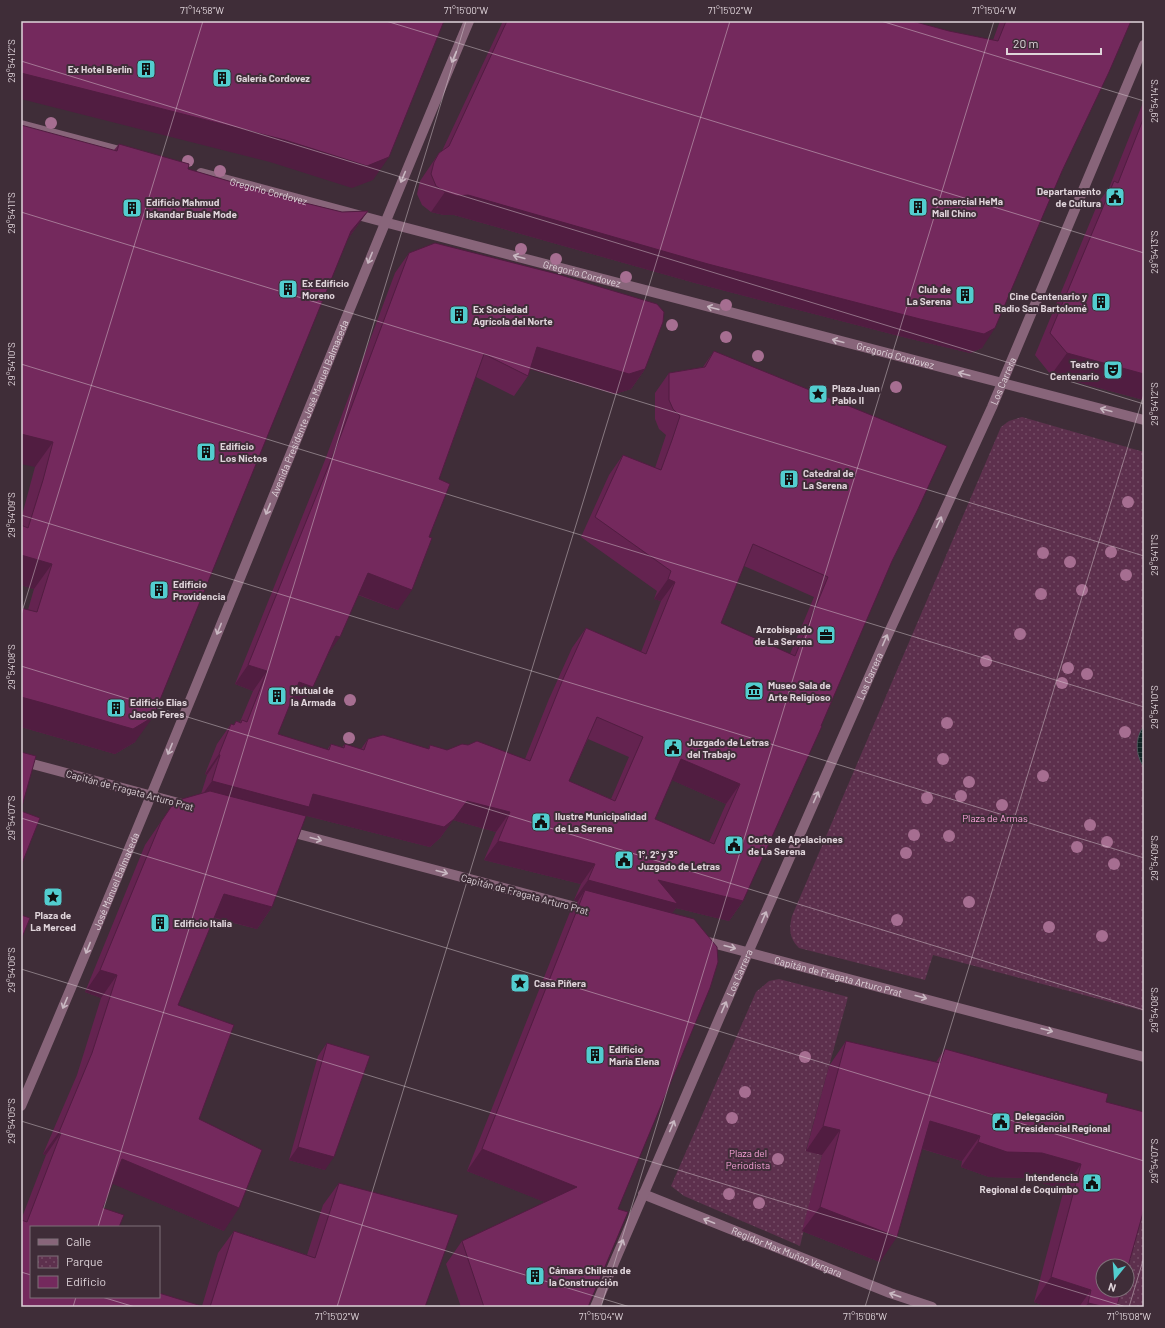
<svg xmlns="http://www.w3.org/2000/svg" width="1165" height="1328" font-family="Barlow,sans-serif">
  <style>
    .park { fill: url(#park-dots) }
    .water { fill: url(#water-rules); stroke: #4e585b }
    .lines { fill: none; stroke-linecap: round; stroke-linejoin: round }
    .minor { stroke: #88657a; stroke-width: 10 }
    .tree { fill: #a66e91 }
    .wall { fill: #642350; fill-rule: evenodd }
    .shaded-wall { fill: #511d41 }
    .building { fill: #74295d; stroke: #511d41; fill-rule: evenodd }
    .oneway { stroke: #c9b8c2 }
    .ticks { fill: none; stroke: #dfd4da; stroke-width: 1; stroke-opacity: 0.45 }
    .labels { text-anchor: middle; stroke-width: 4; stroke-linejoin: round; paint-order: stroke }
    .poi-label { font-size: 10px; font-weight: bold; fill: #dfd4da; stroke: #3f2d38; text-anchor: start }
    .street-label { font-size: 10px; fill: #dfd4da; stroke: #3f2d38 }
    .park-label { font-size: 10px; fill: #faa3da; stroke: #3f2d38 }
    .neatline { fill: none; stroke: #dfd4da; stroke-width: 1.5 }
    .ticks-label { font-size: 10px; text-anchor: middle; fill: #dfd4da }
  </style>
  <defs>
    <pattern id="park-dots" width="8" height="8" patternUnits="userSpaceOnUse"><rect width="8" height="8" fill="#5d304d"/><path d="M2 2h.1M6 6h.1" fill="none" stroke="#744d66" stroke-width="1.8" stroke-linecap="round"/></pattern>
    <pattern id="water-rules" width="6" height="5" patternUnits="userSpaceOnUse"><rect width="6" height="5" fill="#102324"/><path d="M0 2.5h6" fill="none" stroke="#324243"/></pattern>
  </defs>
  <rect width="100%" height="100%" fill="#3f2d38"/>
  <path class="park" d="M1022 417 1144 452V1011L933 955 925 980 799 948C789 938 789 929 792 916L1001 427 1009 421Z
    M779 979 848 997 806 1150 822 1155 800 1246 684 1196 671 1186 756 992 769 981Z
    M1144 1171V1307H1108L1112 1290H1127V1266Z"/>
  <path class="water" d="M1144 726V767C1135 755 1135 737 1144 726Z"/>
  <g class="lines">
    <g class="minor">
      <path d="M21 125 127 153"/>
      <path id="s1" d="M201 173 384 222 1144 420"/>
      <path d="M21 761 186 805"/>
      <path d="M287 831 587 910"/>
      <path id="s2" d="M701 940 1144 1057"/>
      <path id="s3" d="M21 1106C175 747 317 382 469 21"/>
      <path id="s4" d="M643 1194 890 1293 932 1307"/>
      <path id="s5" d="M595 1307 722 1012 884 643 992 407 1144 45"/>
    </g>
  </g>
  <g class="tree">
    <circle cx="51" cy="123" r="6"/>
    <circle cx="188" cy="161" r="6"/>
    <circle cx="220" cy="171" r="6"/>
    <circle cx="521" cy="249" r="6"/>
    <circle cx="556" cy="259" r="6"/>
    <circle cx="626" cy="277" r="6"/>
    <circle cx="726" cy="305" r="6"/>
    <circle cx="672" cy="325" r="6"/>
    <circle cx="726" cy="337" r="6"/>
    <circle cx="758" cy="356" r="6"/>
    <circle cx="896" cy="387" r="6"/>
    <circle cx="1128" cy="502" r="6"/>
    <circle cx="1111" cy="552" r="6"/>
    <circle cx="1043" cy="553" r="6"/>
    <circle cx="1070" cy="562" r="6"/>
    <circle cx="1126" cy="575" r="6"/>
    <circle cx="1082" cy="590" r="6"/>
    <circle cx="1041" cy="594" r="6"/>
    <circle cx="1020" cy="634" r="6"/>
    <circle cx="986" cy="661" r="6"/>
    <circle cx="1068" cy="668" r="6"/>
    <circle cx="1087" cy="674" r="6"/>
    <circle cx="1062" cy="683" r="6"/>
    <circle cx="350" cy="700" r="6"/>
    <circle cx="947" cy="723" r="6"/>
    <circle cx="1125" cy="732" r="6"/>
    <circle cx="349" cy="738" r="6"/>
    <circle cx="943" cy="759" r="6"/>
    <circle cx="1043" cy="776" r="6"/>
    <circle cx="969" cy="782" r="6"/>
    <circle cx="961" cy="796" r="6"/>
    <circle cx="927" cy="798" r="6"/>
    <circle cx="1002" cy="805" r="6"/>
    <circle cx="1090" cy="825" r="6"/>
    <circle cx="914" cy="835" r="6"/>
    <circle cx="949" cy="836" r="6"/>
    <circle cx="1107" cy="842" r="6"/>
    <circle cx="1077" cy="847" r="6"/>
    <circle cx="906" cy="853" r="6"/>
    <circle cx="1114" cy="864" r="6"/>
    <circle cx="969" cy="902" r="6"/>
    <circle cx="897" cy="920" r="6"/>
    <circle cx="1049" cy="927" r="6"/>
    <circle cx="1102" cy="936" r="6"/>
    <circle cx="805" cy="1057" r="6"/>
    <circle cx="745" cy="1092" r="6"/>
    <circle cx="732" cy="1118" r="6"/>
    <circle cx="778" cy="1159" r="6"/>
    <circle cx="729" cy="1194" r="6"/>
    <circle cx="759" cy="1203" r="6"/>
  </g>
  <path class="wall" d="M503 21H912L949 31 993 40 1000 21H1131L1062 171 982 348 970 353 907 338 695 283 454 215H444L431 212 422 205 417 194 420 181 439 153 442 151Z
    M1144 100V400L1051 375 1035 355 1098 203 1109 188Z
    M119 144 188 169 293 200 342 212 368 211 347 240 135 742 115 754 21 727 28 610 34 589 21 585V519L35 467 114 150Z
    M409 253 645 369 631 389 615 394 530 369 528 376 514 396 476 377 439 479 398 610 358 595 327 656 300 707 290 703 278 734 327 750 331 744 342 747 345 744 361 749 368 739 428 749 430 745 447 750 525 759 549 699 572 648 586 628 641 652 661 601 654 599 657 591 581 537 609 475 623 455 655 468 666 435 659 429 655 419V393L669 373 703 367 714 351 892 561 743 901 729 921 676 908 672 913 618 1209 588 1307H461L446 1264 462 1241 545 1202 467 1171 570 912 578 901 574 900 581 884 484 860 496 832 453 820 440 838 430 847 303 815 272 907 257 929 214 918 178 1005 199 1119 224 1231 112 1183 31 1297 202 1306 218 1253 234 1231 307 1255 323 1205 339 1183 425 1307H21V1220L46 1155 43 1154 77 1075 101 998 85 992 145 845 175 801 201 794 207 775 205 774 217 744 231 724 234 725 236 721 240 722 253 691 235 684 325 460 395 273ZM744 566 814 597 790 654 721 623ZM588 739 629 757 611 799 569 781ZM672 780 726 804 709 842 655 819Z
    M846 1041 936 1062 945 1049 1106 1102 1117 1307H1048L1034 1302 1064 1189 1024 1178 989 1177 961 1167 962 1161 922 1149 880 1262 802 1231 822 1155 806 1151 829 1066Z
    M327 1043 325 1170 289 1160 318 1056Z"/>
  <path class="shaded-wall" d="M21 73 389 157 373 180 352 188 270 162 21 99Z
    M445 192 468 195 995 328 982 348 970 353 907 338 695 283 454 215H444L431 212Z
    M368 211 350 236 333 256 351 231Z
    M537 347 645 369 631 389 615 394 523 367Z
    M1067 353 1144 374V400L1051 375Z
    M21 434 53 442 35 467 21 464Z
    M21 555 52 564 34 589 21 585Z
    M368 573 412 590 398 610 354 593Z
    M668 579 675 582 661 601 654 599Z
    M336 636 340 637 326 657Z
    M248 665 267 671 253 691 235 684Z
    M299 682 313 687 300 707 285 702Z
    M21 697 153 717 135 742 115 754 21 727Z
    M219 754 220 755 207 775 205 774Z
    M681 759 740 784 726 804 667 778Z
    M212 781 313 794 454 819 440 838 430 847 303 815 295 826 198 801Z
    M467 801 510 812 496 832 453 820Z
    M498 841 595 864 581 884 484 860Z
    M588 880H658L743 901 729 921 676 908 664 924 585 890 578 901 574 900Z
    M224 894 272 907 257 929 209 916Z
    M100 970 117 975 101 998 85 992Z
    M930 1121 980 1136 962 1161 913 1146Z
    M823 1126 840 1130 822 1155 806 1151Z
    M59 1132 61 1133 46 1155 43 1154Z
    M978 1142 1042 1153 1081 1164 1064 1189 1024 1178 989 1177 961 1167Z
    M298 1147 334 1157 325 1170 289 1160Z
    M482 1149 577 1187 562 1209 467 1171Z
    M122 1159 239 1208 224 1231 106 1181Z
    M820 1207 897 1237 880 1262 802 1231Z
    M1051 1277 1091 1290 1079 1307H1048L1034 1302Z
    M1088 1303 1106 1307H1085Z"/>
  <path class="building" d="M21 21H444L389 157 367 166 285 140 104 94 21 73Z
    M507 21H912L949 31 998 41 1006 21H1131L1109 72 1062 171 995 328 984 334 920 319 708 264 468 195 457 196 445 192 436 186 431 174 434 162 439 153 449 146Z
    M1144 117V374L1067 353 1050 333 1114 181 1118 183Z
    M21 125 117 151 119 144 189 164 188 169 293 200 342 212 368 211 351 231 153 717 133 729 43 703 21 697V608L37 612 52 564 21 555V525L28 528 43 480 53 442 21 434Z
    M435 243 557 274 657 304 664 312 663 322 645 369 629 374 537 347 528 376 484 354 439 479 450 484 429 537 432 538 412 590 368 573 340 637 336 636 313 687 299 682 278 734 329 750 331 744 344 748 345 744 364 750 368 739 383 735 429 749 430 745 447 750 462 744 468 745 477 741 530 761 563 679 586 628 646 654 675 582 668 579 671 571 595 517 623 455 661 470 672 440 680 416 673 409 669 400V373L705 367 714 351 947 446 917 511 892 561 821 726H822L743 901 658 880 678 904 588 880 595 864 498 841 510 812 467 801 454 819 444 827 313 794 309 807 212 781 220 755 219 754 231 724 234 725 236 721 241 723 242 720 247 722 267 671 248 665 339 440 409 253ZM753 544 828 577 795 656 721 623ZM597 717 643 737 615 801 569 781ZM681 759 740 784 714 844 655 819Z
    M21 752 36 756 21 810Z
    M210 791 306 816 272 907 224 894 178 1005 234 1025 199 1119 262 1150 239 1208 122 1159 103 1208 124 1215 119 1227H31V1297H159V1293L205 1307H21V1220L27 1222 61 1133 59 1132 92 1053 117 975 100 970 161 822 175 801Z
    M21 811 40 818 21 866Z
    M585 890 694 919 717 947 718 962 710 988 618 1209 628 1212 588 1307H484L462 1241 577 1187 482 1149Z
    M21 915 30 918 21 940Z
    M846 1041 940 1063 945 1049 1108 1094 1106 1102 1144 1112V1209L1127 1270V1266H1103V1290H1121L1117 1307H1106L1088 1303 1091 1290 1051 1277 1081 1164 1042 1153 1007 1152 978 1142 980 1136 930 1121 897 1237 820 1207 840 1130 823 1126Z
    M327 1043 370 1056 334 1157 298 1147Z
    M339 1183 458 1215 425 1307H210L234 1231 315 1258Z"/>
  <defs><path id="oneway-shaft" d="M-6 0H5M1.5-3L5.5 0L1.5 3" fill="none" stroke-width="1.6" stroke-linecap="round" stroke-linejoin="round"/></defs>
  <g class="oneway">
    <use href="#oneway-shaft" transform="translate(454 57) rotate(113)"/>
    <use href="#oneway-shaft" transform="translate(403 177) rotate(113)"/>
    <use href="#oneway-shaft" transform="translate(519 257) rotate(-165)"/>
    <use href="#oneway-shaft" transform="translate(370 258) rotate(112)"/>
    <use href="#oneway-shaft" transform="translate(713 308) rotate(-165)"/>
    <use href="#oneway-shaft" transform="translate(838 341) rotate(-165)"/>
    <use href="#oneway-shaft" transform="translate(964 374) rotate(-165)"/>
    <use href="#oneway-shaft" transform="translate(1106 410) rotate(-165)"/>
    <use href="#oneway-shaft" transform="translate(268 509) rotate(112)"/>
    <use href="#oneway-shaft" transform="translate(939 522) rotate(-65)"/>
    <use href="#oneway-shaft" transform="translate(219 629) rotate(112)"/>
    <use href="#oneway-shaft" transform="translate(885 640) rotate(-66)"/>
    <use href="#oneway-shaft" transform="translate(170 749) rotate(112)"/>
    <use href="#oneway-shaft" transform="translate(816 797) rotate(-66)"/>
    <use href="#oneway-shaft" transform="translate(316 839) rotate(15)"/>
    <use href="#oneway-shaft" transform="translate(442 872) rotate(15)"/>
    <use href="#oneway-shaft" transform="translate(764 917) rotate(-66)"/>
    <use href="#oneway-shaft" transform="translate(730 947) rotate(15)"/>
    <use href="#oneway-shaft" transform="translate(88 948) rotate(112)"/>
    <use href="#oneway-shaft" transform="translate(921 997) rotate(15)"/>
    <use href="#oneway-shaft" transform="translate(65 1003) rotate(113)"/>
    <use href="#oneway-shaft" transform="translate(724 1007) rotate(-66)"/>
    <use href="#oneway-shaft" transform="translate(1047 1030) rotate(15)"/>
    <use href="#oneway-shaft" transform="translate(672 1126) rotate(-67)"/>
    <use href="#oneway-shaft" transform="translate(709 1221) rotate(-158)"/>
    <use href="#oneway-shaft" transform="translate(621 1245) rotate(-67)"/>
    <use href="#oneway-shaft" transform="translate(895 1295) rotate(-161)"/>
  </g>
  <path class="ticks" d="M386 21 1144 253M881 21 1144 101M21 61 1144 404M21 212 1144 556M21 364 1144 707M21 515 1144 858M21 615 203 21M21 666 1144 1010M21 818 1144 1161M21 969 1126 1307M21 1121 630 1307M98 1227 466 21M21 1272 31 1275M102 1297 135 1307M73 1307 76 1297M337 1307 730 21M601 1307 994 21M865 1307 1144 394M1129 1307 1144 1257"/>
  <defs>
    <symbol id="building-square" viewBox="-11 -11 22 22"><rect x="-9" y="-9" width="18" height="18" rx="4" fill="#52cdcf" stroke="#3f2d38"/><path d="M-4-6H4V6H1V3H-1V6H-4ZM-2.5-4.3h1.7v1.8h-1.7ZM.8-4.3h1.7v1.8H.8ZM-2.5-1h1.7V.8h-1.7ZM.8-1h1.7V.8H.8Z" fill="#111"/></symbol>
    <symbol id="civic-square" viewBox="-11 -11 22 22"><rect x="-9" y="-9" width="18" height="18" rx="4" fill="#52cdcf" stroke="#3f2d38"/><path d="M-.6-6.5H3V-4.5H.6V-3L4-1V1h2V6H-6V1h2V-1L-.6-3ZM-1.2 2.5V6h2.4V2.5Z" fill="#111"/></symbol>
    <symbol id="theatre-square" viewBox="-11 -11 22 22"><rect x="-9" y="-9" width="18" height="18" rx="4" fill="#52cdcf" stroke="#3f2d38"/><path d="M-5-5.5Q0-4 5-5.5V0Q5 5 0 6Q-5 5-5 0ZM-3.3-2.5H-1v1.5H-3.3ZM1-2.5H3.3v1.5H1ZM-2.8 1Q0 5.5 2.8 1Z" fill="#111"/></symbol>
    <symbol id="sight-square" viewBox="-11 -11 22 22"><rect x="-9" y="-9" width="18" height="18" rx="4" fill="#52cdcf" stroke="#3f2d38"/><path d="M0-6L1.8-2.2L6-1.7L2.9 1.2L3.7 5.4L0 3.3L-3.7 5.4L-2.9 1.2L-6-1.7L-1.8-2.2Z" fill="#111"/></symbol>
    <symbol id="office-square" viewBox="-11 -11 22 22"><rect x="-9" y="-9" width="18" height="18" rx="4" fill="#52cdcf" stroke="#3f2d38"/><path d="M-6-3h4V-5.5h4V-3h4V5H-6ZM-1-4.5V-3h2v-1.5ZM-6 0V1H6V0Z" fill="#111"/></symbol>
    <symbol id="museum-square" viewBox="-11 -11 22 22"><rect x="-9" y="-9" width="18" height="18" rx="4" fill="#52cdcf" stroke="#3f2d38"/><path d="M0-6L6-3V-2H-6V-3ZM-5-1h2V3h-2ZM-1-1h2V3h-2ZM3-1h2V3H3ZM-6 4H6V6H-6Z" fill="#111"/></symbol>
  </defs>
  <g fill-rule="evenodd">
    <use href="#building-square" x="135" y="58" width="22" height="22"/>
    <use href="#building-square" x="211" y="67" width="22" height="22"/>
    <use href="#civic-square" x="1104" y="186" width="22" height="22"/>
    <use href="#building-square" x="907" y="196" width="22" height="22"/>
    <use href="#building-square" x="121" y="197" width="22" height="22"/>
    <use href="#building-square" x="277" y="278" width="22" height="22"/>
    <use href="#building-square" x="954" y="284" width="22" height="22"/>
    <use href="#building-square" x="1090" y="291" width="22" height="22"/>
    <use href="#building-square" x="448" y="304" width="22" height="22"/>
    <use href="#theatre-square" x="1102" y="359" width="22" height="22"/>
    <use href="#sight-square" x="807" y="383" width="22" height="22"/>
    <use href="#building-square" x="195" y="441" width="22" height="22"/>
    <use href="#building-square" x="778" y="468" width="22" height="22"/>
    <use href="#building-square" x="148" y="579" width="22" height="22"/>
    <use href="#office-square" x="815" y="624" width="22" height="22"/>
    <use href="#museum-square" x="743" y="680" width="22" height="22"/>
    <use href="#building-square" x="266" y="685" width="22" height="22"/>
    <use href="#building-square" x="105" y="697" width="22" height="22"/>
    <use href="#civic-square" x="662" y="737" width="22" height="22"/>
    <use href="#civic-square" x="530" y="811" width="22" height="22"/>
    <use href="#civic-square" x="723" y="834" width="22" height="22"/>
    <use href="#civic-square" x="613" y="849" width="22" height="22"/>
    <use href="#sight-square" x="42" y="886" width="22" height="22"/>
    <use href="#building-square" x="149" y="912" width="22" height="22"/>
    <use href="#sight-square" x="509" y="972" width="22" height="22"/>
    <use href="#building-square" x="584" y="1044" width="22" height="22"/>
    <use href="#civic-square" x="990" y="1111" width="22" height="22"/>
    <use href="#civic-square" x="1081" y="1172" width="22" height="22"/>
    <use href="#building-square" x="524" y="1265" width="22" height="22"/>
  </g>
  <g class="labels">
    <g class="poi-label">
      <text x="132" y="73" text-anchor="end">Ex Hotel Berlín</text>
      <text x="236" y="82">Galería Cordovez</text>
      <text x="1101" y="195" text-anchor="end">Departamento<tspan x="1101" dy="12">de Cultura</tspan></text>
      <text x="932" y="205">Comercial HeMa<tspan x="932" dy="12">Mall Chino</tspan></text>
      <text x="146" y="206">Edificio Mahmud<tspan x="146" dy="12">Iskandar Buale Mode</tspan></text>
      <text x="302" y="287">Ex Edificio<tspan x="302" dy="12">Moreno</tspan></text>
      <text x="951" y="293" text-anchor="end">Club de<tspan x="951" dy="12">La Serena</tspan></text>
      <text x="1087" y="300" text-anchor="end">Cine Centenario y<tspan x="1087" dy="12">Radio San Bartolomé</tspan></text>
      <text x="473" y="313">Ex Sociedad<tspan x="473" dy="12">Agrícola del Norte</tspan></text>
      <text x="1099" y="368" text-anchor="end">Teatro<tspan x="1099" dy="12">Centenario</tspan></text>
      <text x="832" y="392">Plaza Juan<tspan x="832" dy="12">Pablo II</tspan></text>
      <text x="220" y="450">Edificio<tspan x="220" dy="12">Los Nictos</tspan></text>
      <text x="803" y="477">Catedral de<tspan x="803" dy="12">La Serena</tspan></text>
      <text x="173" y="588">Edificio<tspan x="173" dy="12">Providencia</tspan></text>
      <text x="812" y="633" text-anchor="end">Arzobispado<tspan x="812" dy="12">de La Serena</tspan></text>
      <text x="768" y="689">Museo Sala de<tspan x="768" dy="12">Arte Religioso</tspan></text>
      <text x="291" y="694">Mutual de<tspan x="291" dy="12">la Armada</tspan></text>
      <text x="130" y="706">Edificio Elías<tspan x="130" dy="12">Jacob Feres</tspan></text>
      <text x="687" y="746">Juzgado de Letras<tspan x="687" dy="12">del Trabajo</tspan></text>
      <text x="555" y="820">Ilustre Municipalidad<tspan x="555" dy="12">de La Serena</tspan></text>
      <text x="748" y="843">Corte de Apelaciones<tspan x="748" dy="12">de La Serena</tspan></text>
      <text x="638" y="858">1°, 2° y 3°<tspan x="638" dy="12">Juzgado de Letras</tspan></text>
      <text x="53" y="919" text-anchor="middle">Plaza de<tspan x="53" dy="12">La Merced</tspan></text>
      <text x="174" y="927">Edificio Italia</text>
      <text x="534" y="987">Casa Piñera</text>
      <text x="609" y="1053">Edificio<tspan x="609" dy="12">María Elena</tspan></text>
      <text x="1015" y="1120">Delegación<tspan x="1015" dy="12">Presidencial Regional</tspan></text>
      <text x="1078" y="1181" text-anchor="end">Intendencia<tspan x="1078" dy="12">Regional de Coquimbo</tspan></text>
      <text x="549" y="1274">Cámara Chilena de<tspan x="549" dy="12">la Construcción</tspan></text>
    </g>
    <g class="street-label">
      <text dy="4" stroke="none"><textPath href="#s1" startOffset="70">Gregorio Cordovez</textPath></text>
      <text dy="4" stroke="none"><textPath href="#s1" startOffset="394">Gregorio Cordovez</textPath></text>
      <text dy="4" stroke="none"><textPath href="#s1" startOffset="718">Gregorio Cordovez</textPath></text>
      <text dy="4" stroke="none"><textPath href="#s5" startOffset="1012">Los Carrera</textPath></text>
      <text dy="4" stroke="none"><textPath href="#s3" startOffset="755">Avenida Presidente José Manuel Balmaceda</textPath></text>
      <text dy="4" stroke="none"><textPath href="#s5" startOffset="688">Los Carrera</textPath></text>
      <text transform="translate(130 790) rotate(15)" y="4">Capitán de Fragata Arturo Prat</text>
      <text dy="4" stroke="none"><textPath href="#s3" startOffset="244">José Manuel Balmaceda</textPath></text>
      <text transform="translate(525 894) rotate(15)" y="4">Capitán de Fragata Arturo Prat</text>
      <text dy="4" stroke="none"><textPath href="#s5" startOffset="364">Los Carrera</textPath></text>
      <text dy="4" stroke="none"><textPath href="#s2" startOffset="142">Capitán de Fragata Arturo Prat</textPath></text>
      <text dy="4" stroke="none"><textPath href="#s4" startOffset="155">Regidor Max Muñoz Vergara</textPath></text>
    </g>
    <g class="park-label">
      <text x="995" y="822">Plaza de Armas</text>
      <text x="748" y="1157">Plaza del<tspan x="748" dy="12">Periodista</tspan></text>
    </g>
  </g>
  <rect width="1165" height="1328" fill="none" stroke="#3f2d38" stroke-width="44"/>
  <rect x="30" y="1226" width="130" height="72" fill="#3f2d38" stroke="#7f7079"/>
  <rect x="38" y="1239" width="20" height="6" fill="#88657a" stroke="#7f7079"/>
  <text x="66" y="1246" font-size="12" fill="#dfd4da">Calle</text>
  <rect x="38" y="1256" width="20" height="12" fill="url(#park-dots)" stroke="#7f7079"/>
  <text x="66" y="1266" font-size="12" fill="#dfd4da">Parque</text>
  <rect x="38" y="1276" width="20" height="12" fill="#74295d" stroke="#7f7079"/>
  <text x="66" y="1286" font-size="12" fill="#dfd4da">Edificio</text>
  <g transform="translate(1115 1278) rotate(197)"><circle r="19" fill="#3f2d38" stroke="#7f7079"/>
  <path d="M0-3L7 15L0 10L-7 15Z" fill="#52cdcf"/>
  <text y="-6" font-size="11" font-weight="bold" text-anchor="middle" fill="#dfd4da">N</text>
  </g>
  <path d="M1007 48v6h94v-6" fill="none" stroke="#dfd4da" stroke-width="2"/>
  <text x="1013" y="48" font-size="12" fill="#dfd4da" stroke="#3f2d38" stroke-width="3" paint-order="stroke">20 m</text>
  <rect x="22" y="22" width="1121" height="1284" class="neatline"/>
  <g class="ticks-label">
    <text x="202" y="14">71°14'58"W</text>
    <text x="466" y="14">71°15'00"W</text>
    <text x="730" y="14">71°15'02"W</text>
    <text x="994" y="14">71°15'04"W</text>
    <text transform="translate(11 61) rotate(-90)" y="4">29°54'12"S</text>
    <text transform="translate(1154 101) rotate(-90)" y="4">29°54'14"S</text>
    <text transform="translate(11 213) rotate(-90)" y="4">29°54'11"S</text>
    <text transform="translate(1154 252) rotate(-90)" y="4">29°54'13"S</text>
    <text transform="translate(11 364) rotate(-90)" y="4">29°54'10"S</text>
    <text transform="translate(1154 404) rotate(-90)" y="4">29°54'12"S</text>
    <text transform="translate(11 515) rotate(-90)" y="4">29°54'09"S</text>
    <text transform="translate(1154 555) rotate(-90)" y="4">29°54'11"S</text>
    <text transform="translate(11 667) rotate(-90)" y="4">29°54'08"S</text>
    <text transform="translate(1154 707) rotate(-90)" y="4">29°54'10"S</text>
    <text transform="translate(11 818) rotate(-90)" y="4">29°54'07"S</text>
    <text transform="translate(1154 858) rotate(-90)" y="4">29°54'09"S</text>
    <text transform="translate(11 970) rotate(-90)" y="4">29°54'06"S</text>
    <text transform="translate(1154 1010) rotate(-90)" y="4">29°54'08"S</text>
    <text transform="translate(11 1121) rotate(-90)" y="4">29°54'05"S</text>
    <text transform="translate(1154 1161) rotate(-90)" y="4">29°54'07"S</text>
    <text x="337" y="1320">71°15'02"W</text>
    <text x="601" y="1320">71°15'04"W</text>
    <text x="865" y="1320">71°15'06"W</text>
    <text x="1129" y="1320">71°15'08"W</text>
  </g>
</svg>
